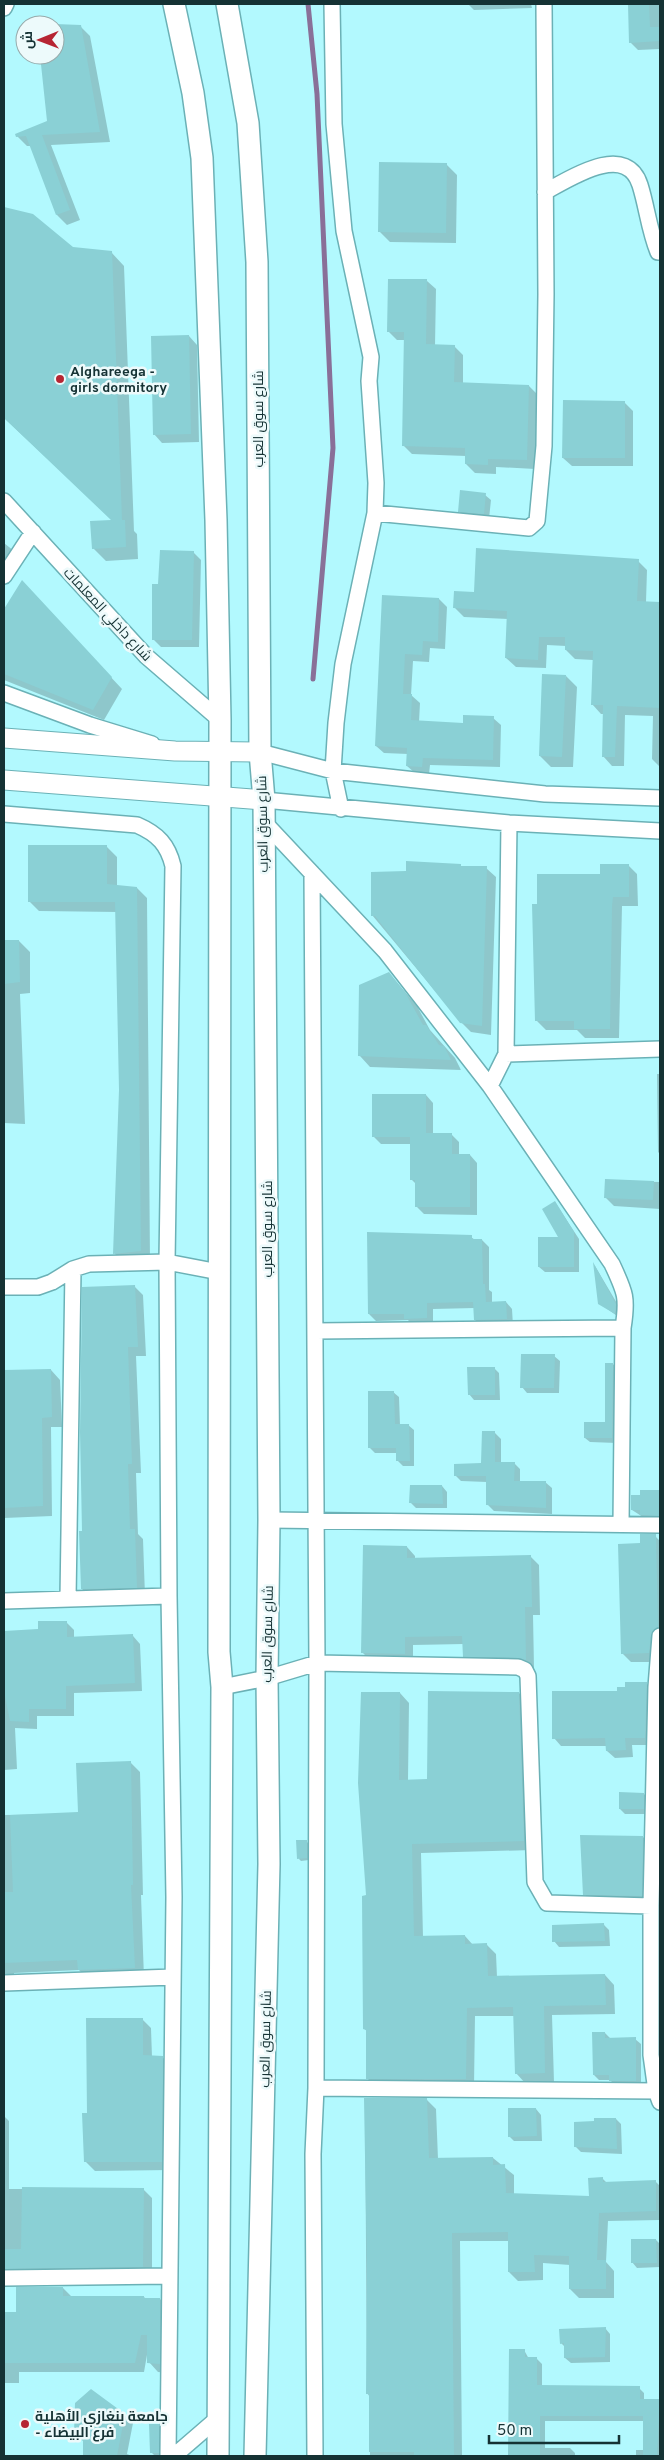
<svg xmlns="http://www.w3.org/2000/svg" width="664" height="2460" font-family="Overpass,Cairo,sans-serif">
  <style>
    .shadow { fill: #0003 }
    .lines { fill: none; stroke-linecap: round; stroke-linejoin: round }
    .stream { stroke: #897098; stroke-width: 5 }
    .building { fill: #8ad0d5 }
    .minor-casing { stroke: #6bb1b6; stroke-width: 18 }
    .tertiary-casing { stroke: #6bb1b6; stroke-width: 21 }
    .secondary-casing { stroke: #6bb1b6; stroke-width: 24 }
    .minor { stroke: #fff; stroke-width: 15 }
    .tertiary { stroke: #fff; stroke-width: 19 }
    .secondary { stroke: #fff; stroke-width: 21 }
    .poi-dot { fill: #b62533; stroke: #edfafb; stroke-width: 2 }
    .labels { text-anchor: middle; stroke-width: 5; stroke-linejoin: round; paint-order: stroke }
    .poi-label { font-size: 14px; font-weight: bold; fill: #153234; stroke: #edfafb; text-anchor: start }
    .street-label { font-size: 14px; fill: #153234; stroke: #edfafb }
  </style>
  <rect width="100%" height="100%" fill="#b2f9fe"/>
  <path class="shadow" d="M468 4H531L532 8 474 10Z
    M629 4H660V49L638 50 630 42Z
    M55 25 80 26 90 36 110 142 51 145 80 220 67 225 57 215 31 146H27L17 136 48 122 41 55H55Z
    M446 164 457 175 456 243 390 242 379 231Z
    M4 208 32 216 73 248 111 252 124 266 134 531 137 534 138 559 106 561 93 548 114 521 4 418Z
    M427 281 436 289 435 346H454L463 355V384L529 386 538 395 535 469 496 467V474L475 473 466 464V456L412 454 403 445 405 340H397L388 331Z
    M189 336 197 345 199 442 162 443 154 434Z
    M624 402 633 411V466H572L563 458Z
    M485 495 491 500 489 519 464 517 459 511Z
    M4 543 19 555 4 566Z
    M193 552 201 560 199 647H161L153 639 160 585Z
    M638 561 647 570 646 602 660 603V767L652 759 653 716 625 715 624 766H612L603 756 604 714H601L592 704 593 660 575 659 566 650V646L547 645 546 668 516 667 506 658 508 619 464 617 455 608 475 593Z
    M22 582 122 689 104 720 4 680V612Z
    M383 596 439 599 447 607 445 649 430 648 429 662 413 661 411 695 420 703 419 722 464 724 493 718 501 725 500 767 430 765 429 774 415 773 407 766 408 754 384 753 376 746Z
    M566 676 577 687 573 767H551L540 756Z
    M107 847 117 857V886L137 888 147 898 150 1260 125 1263 115 1254 120 1090 117 912 39 911 29 901Z
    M460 865 463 868H486L496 877 491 1035 471 1032 461 1022 372 915 407 872Z
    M628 865 637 874 638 906H622L619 1038H585L577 1030H546L537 1021 538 905Z
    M4 941H19L30 952V993L20 994 25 1124 4 1123Z
    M389 973 417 1006 430 1030 455 1058 461 1070 370 1067 360 1056Z
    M657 1074H660V1154L658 1152Z
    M426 1095 433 1103V1134L452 1135 459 1142V1155H470L477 1163V1215L424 1214 417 1207 416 1184 412 1180V1144H381L373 1136Z
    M606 1181 660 1182V1209L614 1206 606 1198Z
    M555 1202 579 1239V1272H545L539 1267 560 1238Z
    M471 1237 475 1240H482L489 1247V1290L492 1292V1303L506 1302 512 1309 513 1326H482L475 1320V1308L433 1309V1324L412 1325 408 1320 376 1321 369 1314Z
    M595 1266 621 1310 620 1318 599 1303Z
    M134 1286 143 1295 146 1356H136L141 1473H136L138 1534 143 1539 145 1596 92 1598 82 1589 83 1532Z
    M554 1356 560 1361 559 1393H527L522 1387Z
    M613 1364 617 1369V1443L590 1442 585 1438 606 1423Z
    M494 1368 499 1373 500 1400H474L469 1394Z
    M51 1370 60 1380 62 1427H51L52 1516 4 1518V1371Z
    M393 1392 399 1397 400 1425H408L414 1430V1466H403L397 1460V1453H375L369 1447Z
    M495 1433 501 1439V1463H514L520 1469V1482H545L552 1488V1514L494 1511 488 1505 487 1482 461 1481 455 1475 482 1464Z
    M442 1486 447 1492V1508H416L411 1503Z
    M641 1491H660V1520L646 1519 632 1510 642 1496Z
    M655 1536 660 1541V1645L658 1662H631L622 1653 642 1545Z
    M407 1547 415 1556V1559L530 1556 539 1565 540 1615H533L534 1668 473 1665 464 1656V1644L413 1645V1662L371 1661 362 1652Z
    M66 1622 74 1630V1638L133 1636 140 1644 142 1691 74 1693V1716H37V1729L15 1728 17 1769 4 1770V1696H6V1673H4V1632L39 1630Z
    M646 1683 654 1691 653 1745H632L633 1757 615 1758 607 1751V1746H561L554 1738 618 1692Z
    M400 1693 409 1703 408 1781 429 1780 519 1693 528 1702 533 1850 421 1853 423 1937 465 1936 473 1945H487L496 1954 497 1977 605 1975 614 1985 615 2014 552 2015 554 2082 525 2083 516 2073 515 2016H475L474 2087 377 2088 368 2079 367 2032 365 2029 367 1897Z
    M130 1762 140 1772 143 1895H141L144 1978 89 1980 79 1970 14 1973V1977H4V1815L79 1814Z
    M644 1794 649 1799V1814H625L620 1809Z
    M643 1837 651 1845 650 1904 593 1902 584 1894Z
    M307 1842 309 1844V1860L301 1861 299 1859Z
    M604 1925 609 1930 610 1946 559 1947 554 1941Z
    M142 2019 151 2028 152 2057H162L172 2066 171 2170 95 2171 85 2161 88 2114Z
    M605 2033 611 2039H635L641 2044V2086H616L610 2080H599L594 2075Z
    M365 2099 427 2100 436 2109 438 2159 493 2158 514 2175V2194L590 2197 602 2178 607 2183 655 2181 660 2186V2220L608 2221 606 2262 614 2271V2298H579L570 2289V2265L543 2263V2280L518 2281 509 2272V2241H460L462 2456H370V2397L367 2393Z
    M536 2109 541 2115 542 2141H514L509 2136Z
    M4 2116 9 2121V2189H143L152 2198V2276L4 2278Z
    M616 2119 621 2124 622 2154 581 2152 576 2147Z
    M656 2240 660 2244V2267L637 2268 632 2262Z
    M63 2288 72 2297H144L146 2299H160L169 2309 168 2373 158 2372 149 2362 147 2355 144 2372H19V2383H4V2313H17Z
    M605 2328 610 2334V2362L571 2363 565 2358V2347L561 2343Z
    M510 2350H524L529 2359H537L542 2364V2387L639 2388 644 2393V2400H658L660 2403V2456H636V2450H644V2421H545V2448H570L575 2453V2456H509Z
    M124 2415 133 2423 127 2454 132 2456H85L84 2442 75 2433Z
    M158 2425 164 2430V2456H155L151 2452Z"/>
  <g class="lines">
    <path class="stream" d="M308 4 317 94 333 448 313 679"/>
  </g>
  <path class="building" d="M628 4H649L650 27H660V41L629 43Z
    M55 24 81 25 100 132 42 135 70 210 56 215 26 136 16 137 15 134 47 121 40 55H55Z
    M379 162 447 163 446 233 378 232Z
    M4 207 33 214 73 247 112 251 122 520H125L126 547 92 549 90 521 111 520 4 418Z
    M388 279H427L426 344 455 345 454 382 529 385 527 460 488 459V465L465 464V448L402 446 404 332H387Z
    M189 335 191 434 153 435 151 336Z
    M563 400 625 401V458H562Z
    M460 490 486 493 484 514 458 512Z
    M476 548 639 559 637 601 660 602V708L617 706 615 757H602L603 705H591L593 651 565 650V637H539L538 660 505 658 507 611 453 608 454 591 474 592Z
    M160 550 194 551 192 640H152V584H158Z
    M22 580 112 677 93 710 4 674V609Z
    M382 595 439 598 438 642 423 641 422 655 405 654 403 694H412L411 720 463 723V715L494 716 493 760 423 758 422 767 406 766 407 748 375 746Z
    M542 674 566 675 562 757 539 756Z
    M28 845H107V884L137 887 141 1251 113 1254 119 1090 115 902H28Z
    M406 861 461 864V866H487L482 1026 460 1023 375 916H371V872L406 871Z
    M600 864H629V897H613L612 906 610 1029H574V1021H535L532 904H537V874H600Z
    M4 940H19L20 982 4 984Z
    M389 972 406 994 423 1025H426L439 1045 444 1046 451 1060 358 1056 359 985Z
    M372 1094H426V1133H452V1154H470V1207H415V1180H410V1137H372Z
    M605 1179 654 1181 653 1200 604 1198Z
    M555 1201 574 1232V1267H538V1237H558L542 1209Z
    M367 1232 472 1235V1239H482L483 1284H485L486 1302 506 1301 507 1319 474 1320 473 1302 427 1303V1318L404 1319V1314H368Z
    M593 1262 616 1304 615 1314 598 1304Z
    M135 1285 138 1347H128L132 1464H128L130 1529H135L137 1588 81 1589 79 1531H82L80 1432 82 1287Z
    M521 1354H555L554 1388H520Z
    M605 1363H613L612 1438H584V1422H605Z
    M467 1367H495V1395H468Z
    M51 1369 52 1417 42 1418 43 1506 4 1508V1370Z
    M368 1391H394L395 1424H409L410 1461H396V1448H368Z
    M482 1431H495V1462H515L514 1481H546V1508L486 1505V1476H454V1464L481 1463Z
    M410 1485H442L443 1504 409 1503Z
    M640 1490H660V1516L640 1515V1510H631V1495H640Z
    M640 1534H656L658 1627 651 1635 649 1653 621 1654 618 1544 640 1543Z
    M363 1545 407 1546V1558L531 1555 532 1607H525L526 1660 518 1658 463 1657 462 1636 405 1637V1654L361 1653Z
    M38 1621H67V1637L133 1634 135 1683 66 1686V1709H29V1722L10 1721 5 1696 4 1631 38 1629Z
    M625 1682H647L645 1738H625L626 1750 606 1751 605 1738 552 1739V1691H617V1687H625Z
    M428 1691 519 1692 524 1841 412 1844 414 1936 465 1935V1944L487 1943 488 1976 605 1974 606 2005 544 2006 545 2073 515 2074 513 2007 467 2008 466 2079H366V2030L363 2029 362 1896 366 1895 358 1783 361 1692H400L399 1780 427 1779Z
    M131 1761 133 1885H131L135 1968 78 1970 77 1960 4 1963V1892H13L10 1815 78 1812 76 1763Z
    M619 1792 644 1793V1809H619Z
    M580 1835 643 1836 642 1896 583 1895Z
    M296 1840H307V1858L297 1859Z
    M604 1923 605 1941 552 1942V1925Z
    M86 2018H143V2055L163 2056 162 2162H84L82 2113H87Z
    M592 2032H605V2038L636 2037V2081H609V2075H593Z
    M364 2098H427L429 2158 493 2157V2165L505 2164 506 2193 589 2196 588 2178 603 2177V2182L656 2180V2211L599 2213 597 2260H606V2289H569V2256L534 2255 535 2272H508V2232L452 2233 454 2456H414V2452H369V2394H366L367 2274Z
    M508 2108H536L537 2136 508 2137Z
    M594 2118H616L617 2149 574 2147V2122L594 2121Z
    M22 2187 144 2188 143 2267 4 2269V2249H21Z
    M631 2239H656L657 2263H631Z
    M16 2287H63V2296H144V2298H160V2364L147 2363V2335H141L135 2363H4V2312H16Z
    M606 2327 605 2357 564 2358V2343L560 2344 559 2329Z
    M509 2349H525V2357H537V2385L640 2386V2399H660L657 2456H643V2416H540V2456H508Z
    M91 2389 125 2414 117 2456H83V2439L74 2433 75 2403Z
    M149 2424H159V2453H150Z"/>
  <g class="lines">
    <defs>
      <path id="minor" d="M332 4 334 124 344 231 371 357 369 381 376 483 375 513 343 664 336 723 333 771 341 809
        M4 8 6 4
        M545 192C569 179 626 141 640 185 647 207 649 230 658 252H660
        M4 501 146 656 220 720
        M375 513 529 528 537 521 544 446 546 294 544 4
        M4 576 33 532
        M4 693 90 725 152 744
        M260 752 333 771 545 794 660 798
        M264 800 509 823 660 831
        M4 814 137 825C158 834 168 845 173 866L167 1262 169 1596 174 1897 168 2456
        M263 821 385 951 490 1086 612 1264C625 1292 628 1297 623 1328L316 1331
        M312 873 317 1663 316 2088 313 2154 315 2456
        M506 1054 660 1049
        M490 1086 506 1054 509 823
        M4 1287H38L52 1282 73 1269 89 1264 167 1262 219 1272
        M269 1520 660 1525
        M621 1524 623 1328
        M68 1599 73 1269
        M4 1601 169 1596
        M222 1687 267 1678 317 1663 518 1667 525 1670 528 1676 535 1882 547 1903 651 1906V2055L656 2091
        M651 1906 656 1687 660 1636
        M4 1983 173 1977
        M316 2088 656 2091 660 2102
        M4 2278 168 2276
        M174 2456 218 2418"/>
      <path id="tertiary" d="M4 738 175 751 260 752
        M4 780 264 800"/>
      <path id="secondary" d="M174 4 193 93 202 158 216 520 220 720 219 1652 222 1687 218 2456
        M227 4 248 123 257 262 260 752 264 800 269 1520 267 1678 269 1864 255 2456"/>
    </defs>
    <use href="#minor" class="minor-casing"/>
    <use href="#tertiary" class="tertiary-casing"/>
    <use href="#secondary" class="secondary-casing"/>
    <use href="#minor" class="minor"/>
    <use href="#tertiary" class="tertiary"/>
    <use href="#secondary" class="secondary"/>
  </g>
  <g class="poi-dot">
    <circle cx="60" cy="379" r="5"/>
    <circle cx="25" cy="2424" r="5"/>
  </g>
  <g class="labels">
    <g class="poi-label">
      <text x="70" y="376">Alghareega -<tspan x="70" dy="16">girls dormitory</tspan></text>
      <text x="35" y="2421">جامعة بنغازي الأهلية<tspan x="35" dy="16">- فرع البيضاء</tspan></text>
    </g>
    <g class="street-label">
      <text transform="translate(258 419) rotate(-90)" y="5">شارع سوق العرب</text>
      <text transform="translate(108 614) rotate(47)" y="5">شارع داخلي المعلمات</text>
      <text transform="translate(262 824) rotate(-91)" y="5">شارع سوق العرب</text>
      <text transform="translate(267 1229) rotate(-90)" y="5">شارع سوق العرب</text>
      <text transform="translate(267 1634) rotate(-89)" y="5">شارع سوق العرب</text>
      <text transform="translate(265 2039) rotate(-89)" y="5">شارع سوق العرب</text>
    </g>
  </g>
  <rect width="664" height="2460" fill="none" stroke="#153234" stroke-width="10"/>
  <g transform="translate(40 40) rotate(269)"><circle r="24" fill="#edfafb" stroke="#97aaab"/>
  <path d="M0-4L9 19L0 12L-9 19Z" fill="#b62533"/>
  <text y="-8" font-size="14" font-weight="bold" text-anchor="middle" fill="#153234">ش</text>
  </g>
  <path d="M489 2435v8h130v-8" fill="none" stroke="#153234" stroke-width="2.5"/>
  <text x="497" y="2435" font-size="15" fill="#153234" stroke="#edfafb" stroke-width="4" paint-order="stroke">50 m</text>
</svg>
